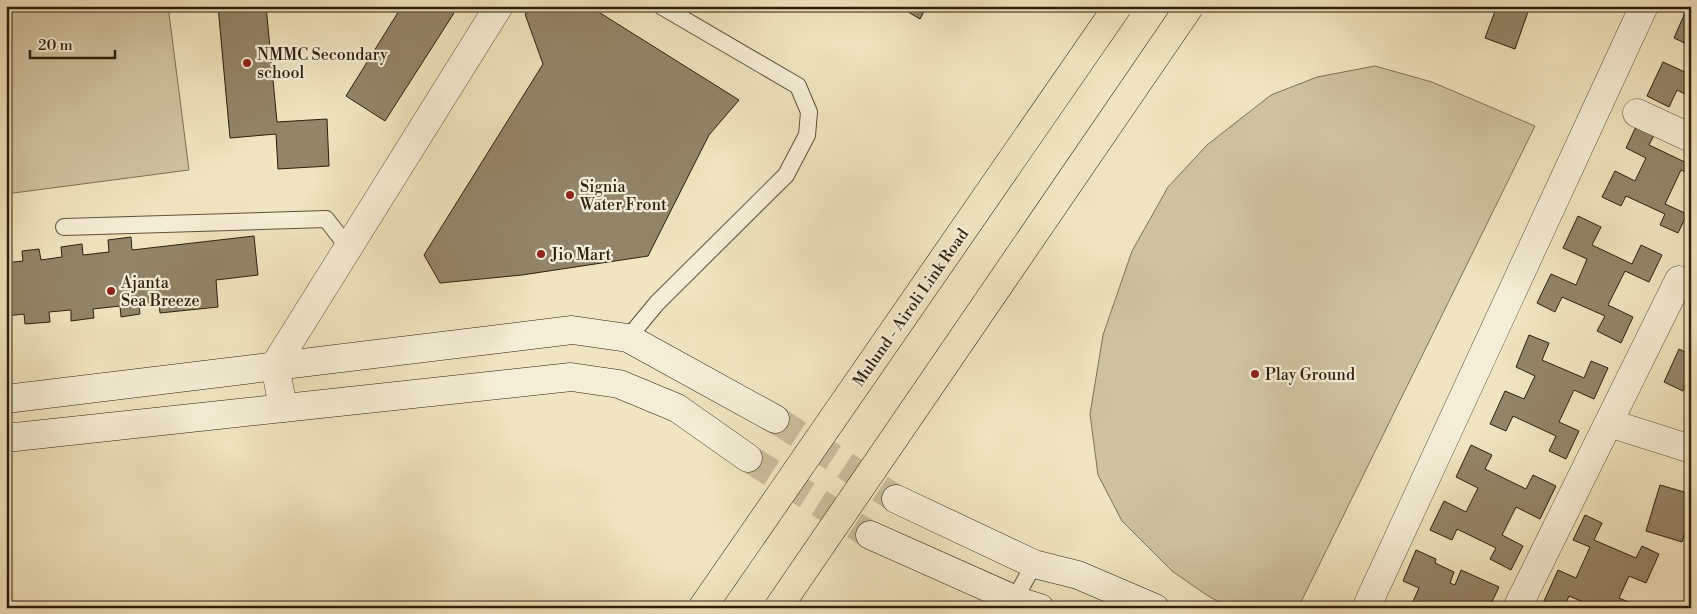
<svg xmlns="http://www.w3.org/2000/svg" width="1697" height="614" font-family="'Libre Bodoni',serif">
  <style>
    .green { fill: #cec3a1; stroke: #7e7056 }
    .building { fill: #928569; stroke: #2d1e0a }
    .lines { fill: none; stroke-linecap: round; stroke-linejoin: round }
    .secondary-tunnel { stroke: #c8bd9c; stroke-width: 28; stroke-dasharray: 28 14; stroke-linecap: butt }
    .lane-casing { stroke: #5e5038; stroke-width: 18 }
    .street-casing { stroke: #5e5038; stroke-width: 29 }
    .secondary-casing { stroke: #2d1e0a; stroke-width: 29 }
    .lane { stroke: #f5eed6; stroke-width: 16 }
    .street { stroke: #f5eed6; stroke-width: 28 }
    .secondary { stroke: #f5eed6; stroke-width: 28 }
    .primary-bridge-casing { stroke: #2d1e0a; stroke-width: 29; stroke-linecap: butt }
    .primary-bridge { stroke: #efe5c0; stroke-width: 28 }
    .poi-dot { fill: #8f2418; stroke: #f5eed6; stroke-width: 2 }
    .labels { text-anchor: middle; stroke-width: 4.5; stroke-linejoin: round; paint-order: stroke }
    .poi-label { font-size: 16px; fill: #2d1e0a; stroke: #f5eed6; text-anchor: start }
    .street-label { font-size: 16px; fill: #2d1e0a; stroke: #f5eed6 }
  </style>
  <rect width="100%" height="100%" fill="#efe5c0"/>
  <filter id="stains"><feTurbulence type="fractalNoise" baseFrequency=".004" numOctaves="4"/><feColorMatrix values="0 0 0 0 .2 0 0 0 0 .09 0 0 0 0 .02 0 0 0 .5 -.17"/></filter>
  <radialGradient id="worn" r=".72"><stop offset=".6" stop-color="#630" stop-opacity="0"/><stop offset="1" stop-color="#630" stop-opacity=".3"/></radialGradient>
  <path class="green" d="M6 6H168L189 170 6 194Z
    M1375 66 1432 82 1535 126 1298 608H1229L1205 594 1172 571 1122 521 1098 475 1090 414 1103 335 1132 251 1168 187 1207 145 1271 95 1317 77Z"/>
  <path class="building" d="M218 6H266L277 122 327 119 329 166 278 169 276 134 230 138Z
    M402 6H443L454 13 385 121 346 96Z
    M537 6H589L739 100 709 135 648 256 522 275 440 283 424 255 543 64 525 14Z
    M898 6H927L920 19Z
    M1497 6H1530L1515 49 1485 38Z
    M1688 6 1691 7V46L1674 38Z
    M1663 62 1687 73 1691 64V97L1677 90 1669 107 1647 96Z
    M1640 118 1658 127 1649 145 1689 164 1691 160V175L1681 170 1665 204 1687 214 1678 233 1660 225 1665 214 1626 196 1621 206 1602 197 1615 171 1635 181 1646 158 1626 148Z
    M1578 216 1601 227 1592 245 1632 264 1641 245 1662 255 1649 282 1625 271 1608 305 1633 317 1621 343 1597 331 1605 316 1562 297 1555 312 1537 303 1551 274 1576 285 1587 259 1563 248Z
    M254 236 258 275 216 280 218 307 160 313 159 303 139 305 140 314 121 317 120 306 93 309 94 318 71 321V310L49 312 50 322 25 324 24 314 6 316V263L23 261 22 251 39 249 41 260 62 257 61 247 82 244 83 255 109 252 108 240 131 237 132 250Z
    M1529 335 1549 343 1542 360 1584 378 1591 361 1608 368 1594 399 1574 390 1559 422 1579 431 1566 459 1549 451 1556 436 1513 416 1506 431 1490 424 1505 391 1524 399 1535 376 1516 367Z
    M1679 349 1691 355V377L1689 376 1683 391 1664 382Z
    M1471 445 1492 455 1485 469 1526 489 1533 475 1556 486 1540 519 1516 507 1502 535 1523 546 1511 570 1490 559 1496 548 1457 529 1452 540 1430 530 1444 501 1466 512 1478 488 1456 477Z
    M1660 485 1691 494V513L1682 542 1646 531Z
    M1585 515 1602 523 1594 540 1636 558 1642 546 1659 554 1646 583 1629 576 1619 598 1636 605 1635 608H1597L1569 596 1564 608H1560L1544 601 1558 570 1576 578 1590 547 1573 540Z
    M1416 550 1436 559 1435 563 1454 572 1450 583 1455 585 1461 570 1499 587 1489 608H1410L1419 588 1403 581Z"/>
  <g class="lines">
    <path class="secondary-tunnel" d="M775 419 896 499
      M748 458 870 535"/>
    <defs>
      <path id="lane" d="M64 227 326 219 348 247
        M628 338 657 303 786 175 807 135 809 112 798 86 661 6
        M1011 606 1034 564"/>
      <path id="street" d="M1637 113 1691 138
        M283 408 275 365 499 6
        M1609 423 1691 449
        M1366 608 1644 6
        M1517 608 1679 280"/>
      <path id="secondary" d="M6 399 572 330 628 338 775 419
        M6 438 571 377 619 384 677 408 748 458
        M896 499 1034 564 1078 575 1155 608
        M870 535 1018 601 1040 608"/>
    </defs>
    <use href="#lane" class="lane-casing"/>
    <use href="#street" class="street-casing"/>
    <use href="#secondary" class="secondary-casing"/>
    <use href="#lane" class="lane"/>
    <use href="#street" class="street"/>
    <use href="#secondary" class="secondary"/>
    <defs>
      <path id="primary-bridge" d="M702 608 1118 6
        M778 608 1190 6"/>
    </defs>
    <use href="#primary-bridge" class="primary-bridge-casing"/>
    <use href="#primary-bridge" class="primary-bridge"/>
  </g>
  <g class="poi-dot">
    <circle cx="247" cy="63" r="5"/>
    <circle cx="570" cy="195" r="5"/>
    <circle cx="541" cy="254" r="5"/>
    <circle cx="111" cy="291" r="5"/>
    <circle cx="1255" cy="374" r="5"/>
  </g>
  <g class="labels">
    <g class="poi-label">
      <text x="257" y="60">NMMC Secondary<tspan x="257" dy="18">school</tspan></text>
      <text x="580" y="192">Signia<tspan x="580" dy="18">Water Front</tspan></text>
      <text x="551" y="260">Jio Mart</text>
      <text x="121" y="288">Ajanta<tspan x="121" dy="18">Sea Breeze</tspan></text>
      <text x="1265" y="380">Play Ground</text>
    </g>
    <g class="street-label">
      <text transform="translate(910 307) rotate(-55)" y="6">Mulund - Airoli Link Road</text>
    </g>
  </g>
  <rect width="1697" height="614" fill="none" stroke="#efe5c0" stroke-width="25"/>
  <rect x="8" y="8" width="1682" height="599" fill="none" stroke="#2d1e0a" stroke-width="2.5"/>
  <rect x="12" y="12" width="1672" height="589" fill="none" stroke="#2d1e0a"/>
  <path d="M30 50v8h85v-8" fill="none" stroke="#2d1e0a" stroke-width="2.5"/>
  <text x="38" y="50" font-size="15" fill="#2d1e0a" stroke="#f5eed6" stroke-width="4" paint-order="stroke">20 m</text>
  <rect width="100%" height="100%" filter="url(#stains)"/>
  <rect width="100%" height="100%" fill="url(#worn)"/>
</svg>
